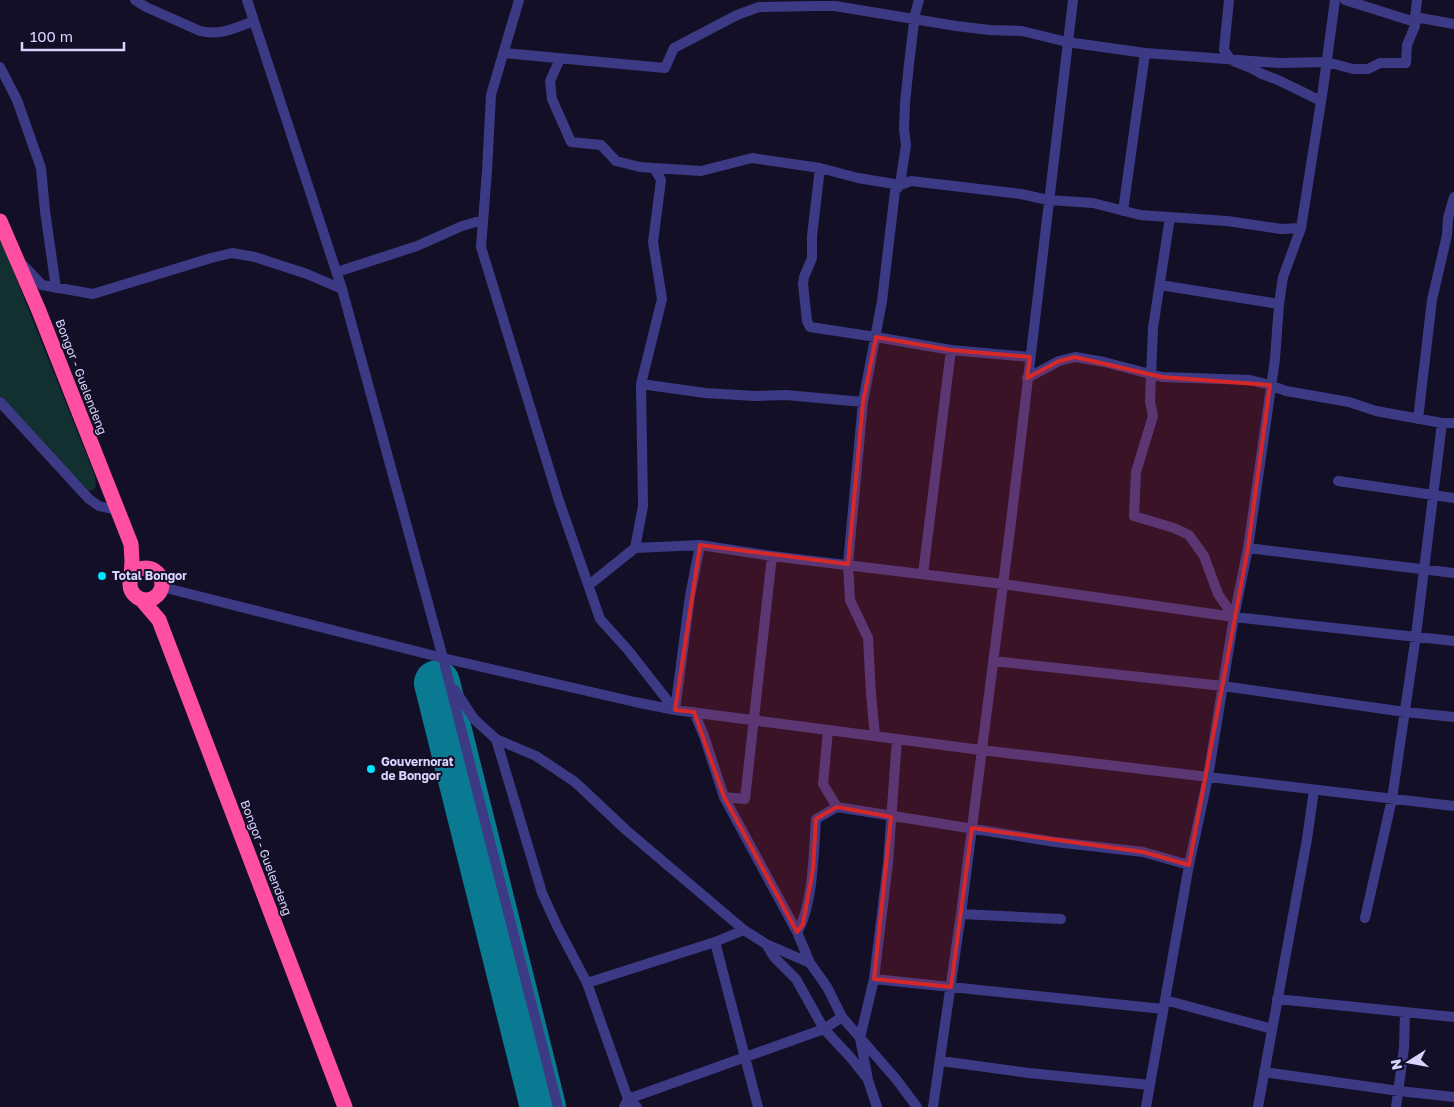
<svg xmlns="http://www.w3.org/2000/svg" width="1454" height="1107" font-family="'Golos Text',sans-serif">
  <style>
    .green { fill: #12302f }
    .lines { fill: none; stroke-linecap: round; stroke-linejoin: round }
    .runway { stroke: #0a7a92; stroke-width: 46 }
    .minor { stroke: #3d3a85; stroke-width: 10 }
    .highway { stroke: #ff4fa3; stroke-width: 15 }
    .marked { fill: #d62828; fill-opacity: 0.2; stroke: #d62828; stroke-width: 4; stroke-linejoin: round }
    .poi-dot { fill: #00e5ff; stroke: #130f26; stroke-width: 2 }
    .labels { text-anchor: middle; stroke-width: 4; stroke-linejoin: round; paint-order: stroke }
    .street-label { font-size: 12px; fill: #d9d4ff; stroke: #130f26 }
    .poi-label { font-size: 12px; font-weight: bold; fill: #d9d4ff; stroke: #130f26; text-anchor: start }
  </style>
  <rect width="100%" height="100%" fill="#130f26"/>
  <path class="green" d="M0 238 95 476 96 488 89 491 0 398Z"/>
  <g class="lines">
    <path class="runway" d="M437 683 543 1107"/>
    <path class="minor" d="M135 0 146 7 200 31C219 36 236 28 254 21
      M247 0 342 289 443 658 558 1107
      M519 0 491 95 487 171 481 247 558 498 600 619 628 650 675 710
      M1229 0 1224 50 1231 60 1251 68 1262 74 1278 80 1321 101
      M1345 0 1415 22
      M1417 0 1415 17 1454 24
      M504 53 665 68 674 48 737 15 759 7 815 6H835L956 26 990 30 1022 31 1067 42 1145 53 1279 63 1327 62 1353 69H1368L1380 63H1406L1407 45 1415 26V17
      M560 59 550 81 552 99 571 142 601 145 616 161 640 167 654 168 661 180 653 242 662 299 641 384 643 506 635 548
      M0 67 17 100 41 168 45 211 56 288
      M654 168 701 171 752 158 820 168 858 178 900 185 906 145 904 129 905 103 909 64 915 14 919 0
      M820 168 812 236V258L804 277 803 284 807 321 810 327 876 337 951 350 1030 357
      M1123 211 1145 53
      M1170 217 1153 328 1150 401 1153 416 1136 472 1134 516 1174 528 1189 535 1204 556 1218 594 1234 617
      M24 266 42 285 93 294 211 258 232 253 255 257 307 274 342 289
      M337 272 417 246 462 226 483 220
      M1160 285 1279 304
      M1027 378 1059 361 1075 357 1104 362 1162 377 1250 380 1270 385 1286 391 1349 402 1376 411 1442 423H1454
      M641 384 705 393 755 396 786 395 863 402
      M0 402 89 499 99 506 116 510
      M1418 419 1432 300 1447 235 1448 218 1454 197
      M1338 481 1454 498
      M1248 548 1454 573
      M923 574 951 350
      M589 585 635 548 700 545 772 556 1003 584 1234 617 1454 641
      M162 587 443 658 635 702 675 710 981 750 1454 806
      M993 661 1223 686 1405 712 1454 717
      M455 690 474 719 496 739 536 756 575 782 626 830 744 930 766 944 810 963
      M675 710 690 596 700 545
      M694 712 704 736 724 797 797 932 810 963 827 987 842 1017 896 1079 917 1107
      M875 736 871 694 868 638 850 600 848 564 863 402 882 301 895 191 900 185 911 181 1021 194 1048 200 1093 203 1140 215 1227 221 1281 229 1301 228
      M496 739 542 893 557 926 587 983 628 1099 637 1107
      M724 797 745 799 772 556
      M837 807 1055 842 1143 852 1189 865
      M961 914 1061 919
      M1365 918 1392 799 1416 635 1442 423
      M797 932C813 908 814 849 816 819L837 807 823 784 828 730
      M715 942 758 1107
      M766 944 774 957 796 979 824 1029 851 1058 866 1077
      M874 979 1163 1009
      M587 983 715 942 744 930
      M1277 999 1454 1017
      M1165 1000 1272 1029
      M941 1061 1029 1073 1150 1085
      M1264 1072 1399 1091 1454 1097
      M624 1107 628 1099 824 1029 842 1017
      M877 1107 868 1080 860 1038 874 979 888 863 897 739
      M933 1107 961 914 1011 522 1073 0
      M1146 1107 1189 865 1208 777 1234 617 1248 548 1275 359 1279 304 1283 277 1301 228 1323 89 1335 0
      M1258 1107 1307 839 1314 790
      M1396 1107 1404 1048 1405 1012"/>
    <path class="highway" d="M0 221 39 311 131 544 132 561 131 577
      M130 584a16 16 0 1 1 32 0a16 16 0 1 1-32 0Z
      M141 599 159 620 345 1107"/>
  </g>
  <path class="marked" d="M876 337 951 350 1030 357 1027 378 1059 361 1075 357 1162 377 1270 385 1248 548 1189 865 1143 852 972 828 951 987 874 979 891 817 837 807 816 819 813 869 803 924 797 932 724 797 694 712 675 710 700 545 848 564 863 402Z"/>
  <g class="poi-dot">
    <circle cx="102" cy="576" r="5"/>
    <circle cx="371" cy="769" r="5"/>
  </g>
  <g class="labels">
    <g class="street-label">
      <text transform="translate(81 377) rotate(69)" y="4">Bongor - Guelendeng</text>
      <text transform="translate(266 858) rotate(69)" y="4">Bongor - Guelendeng</text>
    </g>
    <g class="poi-label">
      <text x="112" y="580">Total Bongor</text>
      <text x="381" y="766">Gouvernorat<tspan x="381" dy="14">de Bongor</tspan></text>
    </g>
  </g>
  <g transform="translate(1409 1062) rotate(259)" stroke="#130f26" stroke-width="4" paint-order="stroke">
  <path d="M0-4L9 19L0 12L-9 19Z" fill="#d9d4ff"/>
  <text y="-8" font-size="14" font-weight="bold" text-anchor="middle" fill="#d9d4ff">N</text>
  </g>
  <path d="M22 42v8h102v-8" fill="none" stroke="#d9d4ff" stroke-width="2.5"/>
  <text x="30" y="42" font-size="15" fill="#d9d4ff" stroke="#130f26" stroke-width="4" paint-order="stroke">100 m</text>
</svg>
